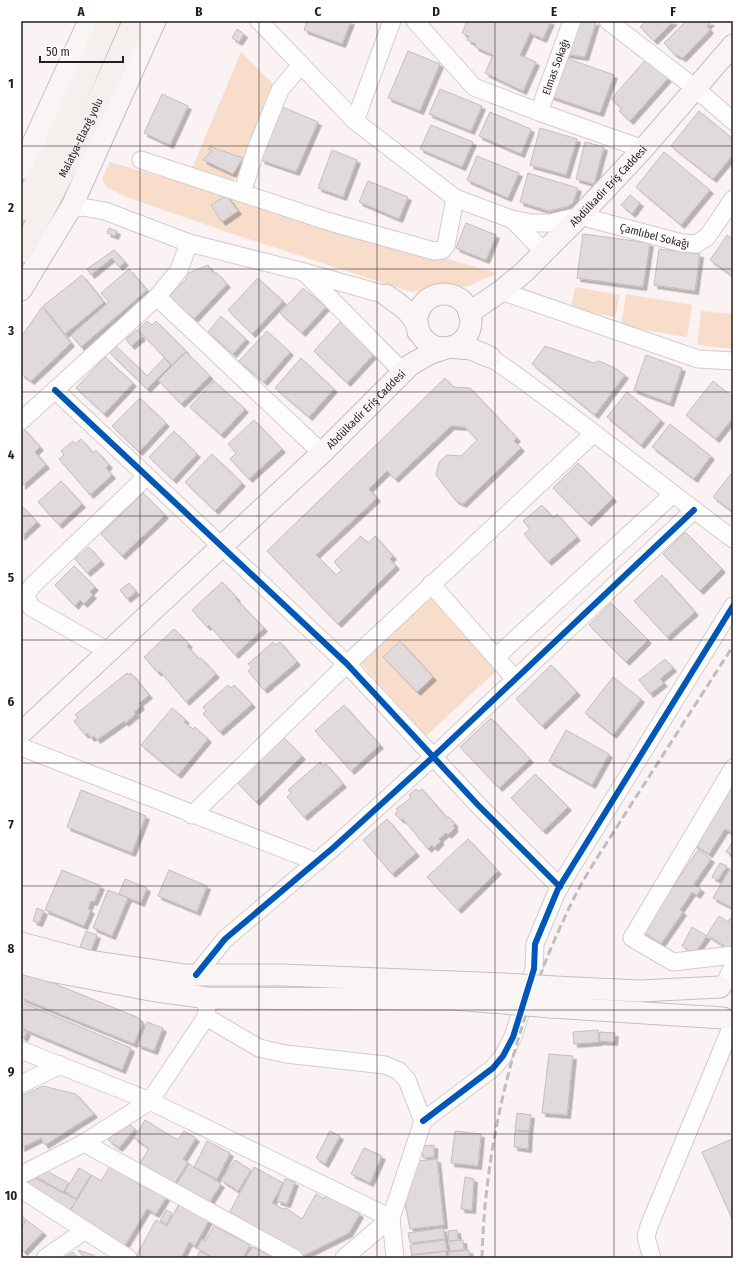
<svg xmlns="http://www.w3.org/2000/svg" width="754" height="1279" font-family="'Fira Sans Condensed',sans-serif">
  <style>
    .green { fill: #f8ddcb }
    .building { fill: #e1dadd; stroke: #c4bec0; filter: url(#shadow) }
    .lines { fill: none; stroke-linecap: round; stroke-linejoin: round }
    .minor-casing { stroke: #d4cbcd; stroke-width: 19 }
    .major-casing { stroke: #c8bebe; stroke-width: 23 }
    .highway-casing { stroke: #c8bebe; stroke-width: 24 }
    .minor { stroke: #fefdfd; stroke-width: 17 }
    .major { stroke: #f9f5f4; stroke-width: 21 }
    .highway { stroke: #f5efed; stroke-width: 22 }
    .rail { stroke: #c0bdbe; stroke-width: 3; stroke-dasharray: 8 4; stroke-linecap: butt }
    .major-bridge-casing { stroke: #c8bebe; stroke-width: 23; stroke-linecap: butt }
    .major-bridge { stroke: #f9f5f4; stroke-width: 21 }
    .cycleway-casing { stroke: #fff; stroke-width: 8 }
    .cycleway { stroke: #0057b8; stroke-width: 6 }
    .grid { fill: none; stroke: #241c1e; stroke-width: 1; stroke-opacity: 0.55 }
    .labels { text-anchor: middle; stroke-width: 3.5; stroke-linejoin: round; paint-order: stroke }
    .street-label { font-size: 11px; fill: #241c1e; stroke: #fff }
    .neatline { fill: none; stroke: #241c1e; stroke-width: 1.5 }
    .grid-label { font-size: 13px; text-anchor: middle; font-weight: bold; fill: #241c1e }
  </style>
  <defs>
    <filter id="shadow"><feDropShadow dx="3.5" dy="3.5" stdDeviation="0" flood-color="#0004"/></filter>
  </defs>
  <rect width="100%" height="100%" fill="#faf2f3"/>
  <path class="green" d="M241 52 273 84 231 187 190 173Z
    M110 162 497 273 469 286 411 292 233 234 129 198 106 187 102 178Z
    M575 287 620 295 615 317 571 309Z
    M626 294 692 305 687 337 621 326Z
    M701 311 733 314V349L697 345Z
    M431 595 495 665 496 671 426 736 358 660Z"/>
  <path class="building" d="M307 21H351L342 44 304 30Z
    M467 21H551L543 39 530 33 520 55 536 62 523 91 485 73 493 55 475 47 476 44 467 40 469 36 462 33Z
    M574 21 596 22 585 57 564 54Z
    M646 21H674L654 41 640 27Z
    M686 21 711 22 707 26 710 30 683 58 674 54 664 43Z
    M237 29 244 34 239 42 232 38Z
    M408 51 440 64 420 111 388 98Z
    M563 57 614 75 600 113 550 96Z
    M648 57 670 76 630 121 619 111 622 108 611 99Z
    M440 89 482 106 471 131 429 114Z
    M162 94 188 106 170 145 144 133Z
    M280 106 318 122 296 172 261 160Z
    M699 111 733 139V155L713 179 671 146Z
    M490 112 531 129 521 154 479 136Z
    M431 125 473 142 462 167 420 149Z
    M540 128 577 139 566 175 530 165Z
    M585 142 604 147 594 184 576 179Z
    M211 147 243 158 233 174 203 160 212 151 208 149Z
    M332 150 357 160 343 197 318 188Z
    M664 152 710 190 681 225 636 187Z
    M477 156 519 173 508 198 467 180Z
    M528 173 578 188 573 203 566 207 549 211 520 202Z
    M368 181 408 197 399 219 359 202Z
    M226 195 238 211 222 222 211 205Z
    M630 195 640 203 632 214 621 205Z
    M466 223 496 235 486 260 456 248Z
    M109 228 117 231 115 236 107 233Z
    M583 234 650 243 643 287 577 278Z
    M727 235 733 239V276L710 260Z
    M659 249 700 254 695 291 654 285Z
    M114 250 125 262 119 267 112 258 91 275 87 269Z
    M208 265 213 273H217L227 284 194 319 169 297 187 278 184 275Z
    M129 269 147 290 81 347 71 335 109 302 101 293Z
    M82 275 104 302 65 334 43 306Z
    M258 278 283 301 252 334 228 310Z
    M303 288 326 307 302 333 280 313Z
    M42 307 71 343 31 381 21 374V337Z
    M221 316 246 339 233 354 208 332Z
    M147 321 152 325 156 321 186 351 172 365 138 330Z
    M341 321 374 354 347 383 314 351Z
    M137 330 142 337 131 346 126 339Z
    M267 331 290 352 264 382 239 361Z
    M116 346 147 376 164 358 171 365 147 389 110 353Z
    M545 346 594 363 599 361 615 368 625 375 595 415 532 364Z
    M186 352 210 376 181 404 158 380Z
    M646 355 682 368 670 403 634 390Z
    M105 357 133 383 104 414 76 388Z
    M301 358 334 389 309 417 275 388Z
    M445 378 453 387 470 388 517 438 514 441 521 448 463 504 455 500 436 475 439 462 447 455 461 456 477 440 465 427 451 426 395 479 387 471 369 489 377 498 316 555 336 575 342 570 334 562 361 536 368 543 375 536 393 556 390 559 396 566 338 624 267 551Z
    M214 381 245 409 221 435 190 407Z
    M713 381 733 397V418L716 439 686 415Z
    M627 392 661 420 641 445 607 417Z
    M140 398 166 423 139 452 112 426Z
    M254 420 282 449 249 479 230 459 236 453 228 444Z
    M670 424 711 456 694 479 652 447Z
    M23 428 40 447 35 452 46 465 22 486 21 429Z
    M174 431 197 454 173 480 149 457Z
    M81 439 93 453 96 450 109 465 106 468 112 475 90 495 59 459 64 455 61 451 73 441 75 444Z
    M212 454 242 483 215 511 185 482Z
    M578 463 613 498 588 523 553 488Z
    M731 474 733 476V512L713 497Z
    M61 481 82 504 59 525 38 502Z
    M143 493 165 515 122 556 101 534Z
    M21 505 37 522 21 537Z
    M542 505 553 518 557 514 577 537 548 562 524 534 530 529 523 521Z
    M685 532 722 569 700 591 663 554Z
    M89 547 101 561 87 573 75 559Z
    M74 566 95 587 90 592 93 595 84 604 80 600 75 606 55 585Z
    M662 575 695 612 667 637 634 601Z
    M222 582 237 598 236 599 264 628 235 655 209 625 207 627 192 610Z
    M129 583 136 592 127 599 120 590Z
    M611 603 648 640 626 662 589 625Z
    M174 629 189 644 187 646 199 659 201 658 216 674 186 702 160 671 158 673 144 657Z
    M400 641 433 677 417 692 383 657Z
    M273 642 276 645 280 642 297 662 264 690 248 671 252 668 248 664Z
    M665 659 673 668 660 679 664 683 650 694 639 680Z
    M551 665 577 692 542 726 516 699Z
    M127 673 128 675 131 673 149 695 139 703 141 706 134 712 136 714 125 723 124 721 97 740 94 736 91 738 87 733 85 735 74 721 78 718 75 715Z
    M613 677 641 699 613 735 585 713Z
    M228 685 231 688 234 685 252 704 220 732 203 714 206 711 203 707Z
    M344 705 380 745 351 771 315 731Z
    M172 708 186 720 184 722 193 729 195 727 208 739 178 775 141 745Z
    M491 718 530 759 499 788 460 747Z
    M566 730 609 754 592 785 549 761Z
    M279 733 302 756 256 802 233 778Z
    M320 762 323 766 326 764 343 784 304 817 287 797 291 793 288 790Z
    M535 774 568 807 543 831 511 798Z
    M733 782V834L725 829 709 854 693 844Z
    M416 789 419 791 422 789 447 818 449 817 455 824 453 826 455 828 448 835 446 833 439 839 441 841 434 848 432 845 428 849 403 819 401 820 395 814 398 811 396 809 411 798 409 795Z
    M81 790 146 816 132 853 67 827Z
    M387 819 416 853 392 874 363 840Z
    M468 839 498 871 458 910 427 877Z
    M733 841V855L726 852Z
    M698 850 711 859 694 884 701 889 697 895 692 892 680 910 683 912 661 944 642 931Z
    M720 863 727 866 718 880 712 877Z
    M62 870 101 886 94 902 91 901 88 909 91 910 84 926 45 910Z
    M169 870 207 886 197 912 158 896Z
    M729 870 733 872V908L713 898Z
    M125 879 147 888 141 903 119 894Z
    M108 890 128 898 112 936 93 928Z
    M37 908 44 911 39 923 33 921Z
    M719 916 728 922 730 918 733 920V942L729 949 707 935Z
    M692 927 707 936 694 954 682 946Z
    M86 931 97 935 91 951 80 947Z
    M21 970 139 1018 142 1024 134 1044 21 998Z
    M21 1002 131 1048 122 1070 21 1028Z
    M147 1022 163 1028 154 1051 138 1045Z
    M21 1029 27 1032 24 1038 21 1036Z
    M598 1030 599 1042 574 1044 573 1032Z
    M600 1032 615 1033 614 1042 599 1041Z
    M549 1054 573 1056 567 1115 542 1113Z
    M43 1086 76 1094 94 1114 45 1145 41 1138 21 1148V1096Z
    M517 1113 531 1115 529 1131 515 1130Z
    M124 1120 135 1129 119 1148 108 1140Z
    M145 1120 178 1140 184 1131 196 1138 183 1159 188 1162 173 1186 139 1165 149 1148 134 1138Z
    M330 1131 340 1136 325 1164 316 1158Z
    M455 1131 481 1134 478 1166 451 1163Z
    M515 1131 529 1132 528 1149 514 1147Z
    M732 1139 733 1141 732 1219 702 1152Z
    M207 1141 230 1153 217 1179 194 1167Z
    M434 1145V1157L423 1158 422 1146Z
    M364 1148 382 1156 370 1183 351 1174Z
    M437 1159 444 1225 410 1229 404 1197 418 1161Z
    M235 1160 251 1170 238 1191 221 1180Z
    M112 1163 167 1196 156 1214 147 1209 124 1247 69 1213 92 1175 101 1181Z
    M189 1164 221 1184 208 1205 176 1185Z
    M254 1167 283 1183 272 1203 283 1209 286 1208 302 1219 316 1194 323 1198 329 1196 360 1214 349 1233 301 1257 228 1215Z
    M79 1168 91 1175 76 1199 65 1191Z
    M43 1169 69 1183 63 1192 33 1175Z
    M33 1177 77 1200 65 1217 22 1189Z
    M465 1177 474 1179 472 1210 461 1209Z
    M285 1179 295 1182 287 1204 277 1201Z
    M179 1204 209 1220 195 1246 189 1242 181 1258H135L156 1220 167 1226Z
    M166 1210 172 1213 167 1224 160 1221Z
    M21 1215 26 1220 21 1228Z
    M26 1220 43 1232 24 1252 21 1249V1228Z
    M214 1226 250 1245 243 1258H214L197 1248 202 1239 205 1241Z
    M443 1228 445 1239 410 1243 408 1233Z
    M457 1230 458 1240 449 1241 448 1231Z
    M445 1240 447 1251 412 1255 410 1245Z
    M463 1240 464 1250 450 1251 449 1241Z
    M253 1247 274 1258H245Z
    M78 1250 93 1255 98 1258H84Z
    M469 1250 470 1258H449V1252Z
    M200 1251 212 1258H196Z
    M446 1251 447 1258H411V1255Z
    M73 1252 77 1258H64Z"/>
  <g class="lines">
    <defs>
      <g id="minor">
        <path id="s1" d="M259 21 355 121 455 198 511 219 532 223H550L580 216 682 243 696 244 707 237 733 199"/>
        <path d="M415 21 474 87 539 112 643 149"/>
        <path d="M608 21 695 88 733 121"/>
        <path id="s2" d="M539 112 572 21"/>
        <path d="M355 121 392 21"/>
        <path d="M141 160 330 222 434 251 442 250 446 246 455 198"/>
        <path d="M242 193 255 152 280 90 301 65"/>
        <path d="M70 210 82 207 105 211 189 243 304 272 386 295"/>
        <path d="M512 219 543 251"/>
        <path d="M305 273 403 372"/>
        <path d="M501 291 698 359 733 361"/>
        <path d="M157 297 322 453"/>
        <path d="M490 357C574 415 652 479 733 539"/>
        <path d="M55 390 347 664 478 805 560 887"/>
        <path d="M21 421 157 297 179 270 189 243"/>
        <path d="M431 584 515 679"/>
        <path d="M108 651 31 607 26 596 32 586 147 476"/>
        <path d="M496 657 673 494"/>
        <path d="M21 747 317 862"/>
        <path d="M733 768 632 938 673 962 733 955"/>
        <path d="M192 815 347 664 593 434"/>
        <path d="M196 975 225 939 334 847 433 757 694 510"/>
        <path d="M725 983 733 966"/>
        <path d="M208 998 206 1017 150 1101 391 1218 395 1258"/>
        <path d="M206 1017 259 1048 286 1054 385 1065 399 1071 407 1080 423 1121 391 1218 344 1258"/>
        <path d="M21 1050 150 1101"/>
        <path d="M21 1084 61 1065"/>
        <path d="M423 1121 493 1068 503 1056 513 1037 534 969 535 944 558 889 733 606"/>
        <path d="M84 1143 294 1258"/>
        <path d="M21 1175 84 1143 150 1101"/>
        <path d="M21 1189 128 1258"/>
        <path d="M45 1258 84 1231"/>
        <path d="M652 1258 646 1237 649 1226 733 1023"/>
      </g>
      <g id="major">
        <path d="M21 169 89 21"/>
        <path d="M21 290 72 206 155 21"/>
        <circle cx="444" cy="321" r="27"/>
        <path d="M386 295C400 305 416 314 418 332"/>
        <path id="s3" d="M469 313 501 291 523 273 580 216 643 149 733 45"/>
        <path id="s4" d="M21 733 322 453 410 365 431 353 449 347 471 349 490 357"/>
        <path d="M21 943 88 961 184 975H282L503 984"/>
        <path d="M21 963 51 971 150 990 208 998 452 999 504 1003"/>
        <path d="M555 987 640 991 720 987"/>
        <path d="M551 1007 723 1018"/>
      </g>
      <g id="highway">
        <path d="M21 210 54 148 109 21"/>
        <path id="s5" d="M21 252C63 177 100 100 134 21"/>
      </g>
    </defs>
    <use href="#minor" class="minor-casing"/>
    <use href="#major" class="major-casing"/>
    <use href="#highway" class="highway-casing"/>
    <use href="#minor" class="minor"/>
    <use href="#major" class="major"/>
    <use href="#highway" class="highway"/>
    <path class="rail" d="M482 1258C485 1133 520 1006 576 894 590 867 609 840 625 814 661 758 697 702 733 646"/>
    <defs>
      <path id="major-bridge" d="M503 984 555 987
        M504 1003 551 1007"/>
    </defs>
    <use href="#major-bridge" class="major-bridge-casing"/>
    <use href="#major-bridge" class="major-bridge"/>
    <defs>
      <path id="cycleway" d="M55 390 347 664 478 805 560 887
        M196 975 225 939 334 847 433 757 694 510
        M423 1121 493 1068 503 1056 513 1037 534 969 535 944 558 889 733 606"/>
    </defs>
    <use href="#cycleway" class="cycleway-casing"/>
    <use href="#cycleway" class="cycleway"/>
  </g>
  <path class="grid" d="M140 21V1258M259 21V1258M377 21V1258M495 21V1258M614 21V1258M21 146H733M21 269H733M21 392H733M21 516H733M21 640H733M21 763H733M21 886H733M21 1010H733M21 1134H733"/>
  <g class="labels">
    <g class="street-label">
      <text dy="4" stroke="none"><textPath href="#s2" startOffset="48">Elmas Sokağı</textPath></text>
      <text dy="4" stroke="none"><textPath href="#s5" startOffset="129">Malatya-Elazığ yolu</textPath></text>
      <text dy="4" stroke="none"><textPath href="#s3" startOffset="189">Abdülkadir Eriş Caddesi</textPath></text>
      <text dy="4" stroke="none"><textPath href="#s1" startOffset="472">Çamlıbel Sokağı</textPath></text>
      <text dy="4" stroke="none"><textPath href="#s4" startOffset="473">Abdülkadir Eriş Caddesi</textPath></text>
    </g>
  </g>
  <rect width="754" height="1279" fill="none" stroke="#ffffff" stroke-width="44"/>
  <path d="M40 56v6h83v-6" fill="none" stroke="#241c1e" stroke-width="2"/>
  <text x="46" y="56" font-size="12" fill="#241c1e" stroke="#ffffff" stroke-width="3" paint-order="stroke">50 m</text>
  <rect x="22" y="22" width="710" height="1235" class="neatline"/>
  <g class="grid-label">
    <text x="81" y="16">A</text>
    <text x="199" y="16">B</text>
    <text x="318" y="16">C</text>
    <text x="436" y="16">D</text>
    <text x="554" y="16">E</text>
    <text x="673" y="16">F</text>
    <text x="11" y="88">1</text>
    <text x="11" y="212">2</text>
    <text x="11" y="335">3</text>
    <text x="11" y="459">4</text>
    <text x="11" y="582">5</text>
    <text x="11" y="706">6</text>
    <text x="11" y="829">7</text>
    <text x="11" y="953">8</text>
    <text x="11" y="1076">9</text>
    <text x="11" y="1200">10</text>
  </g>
</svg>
